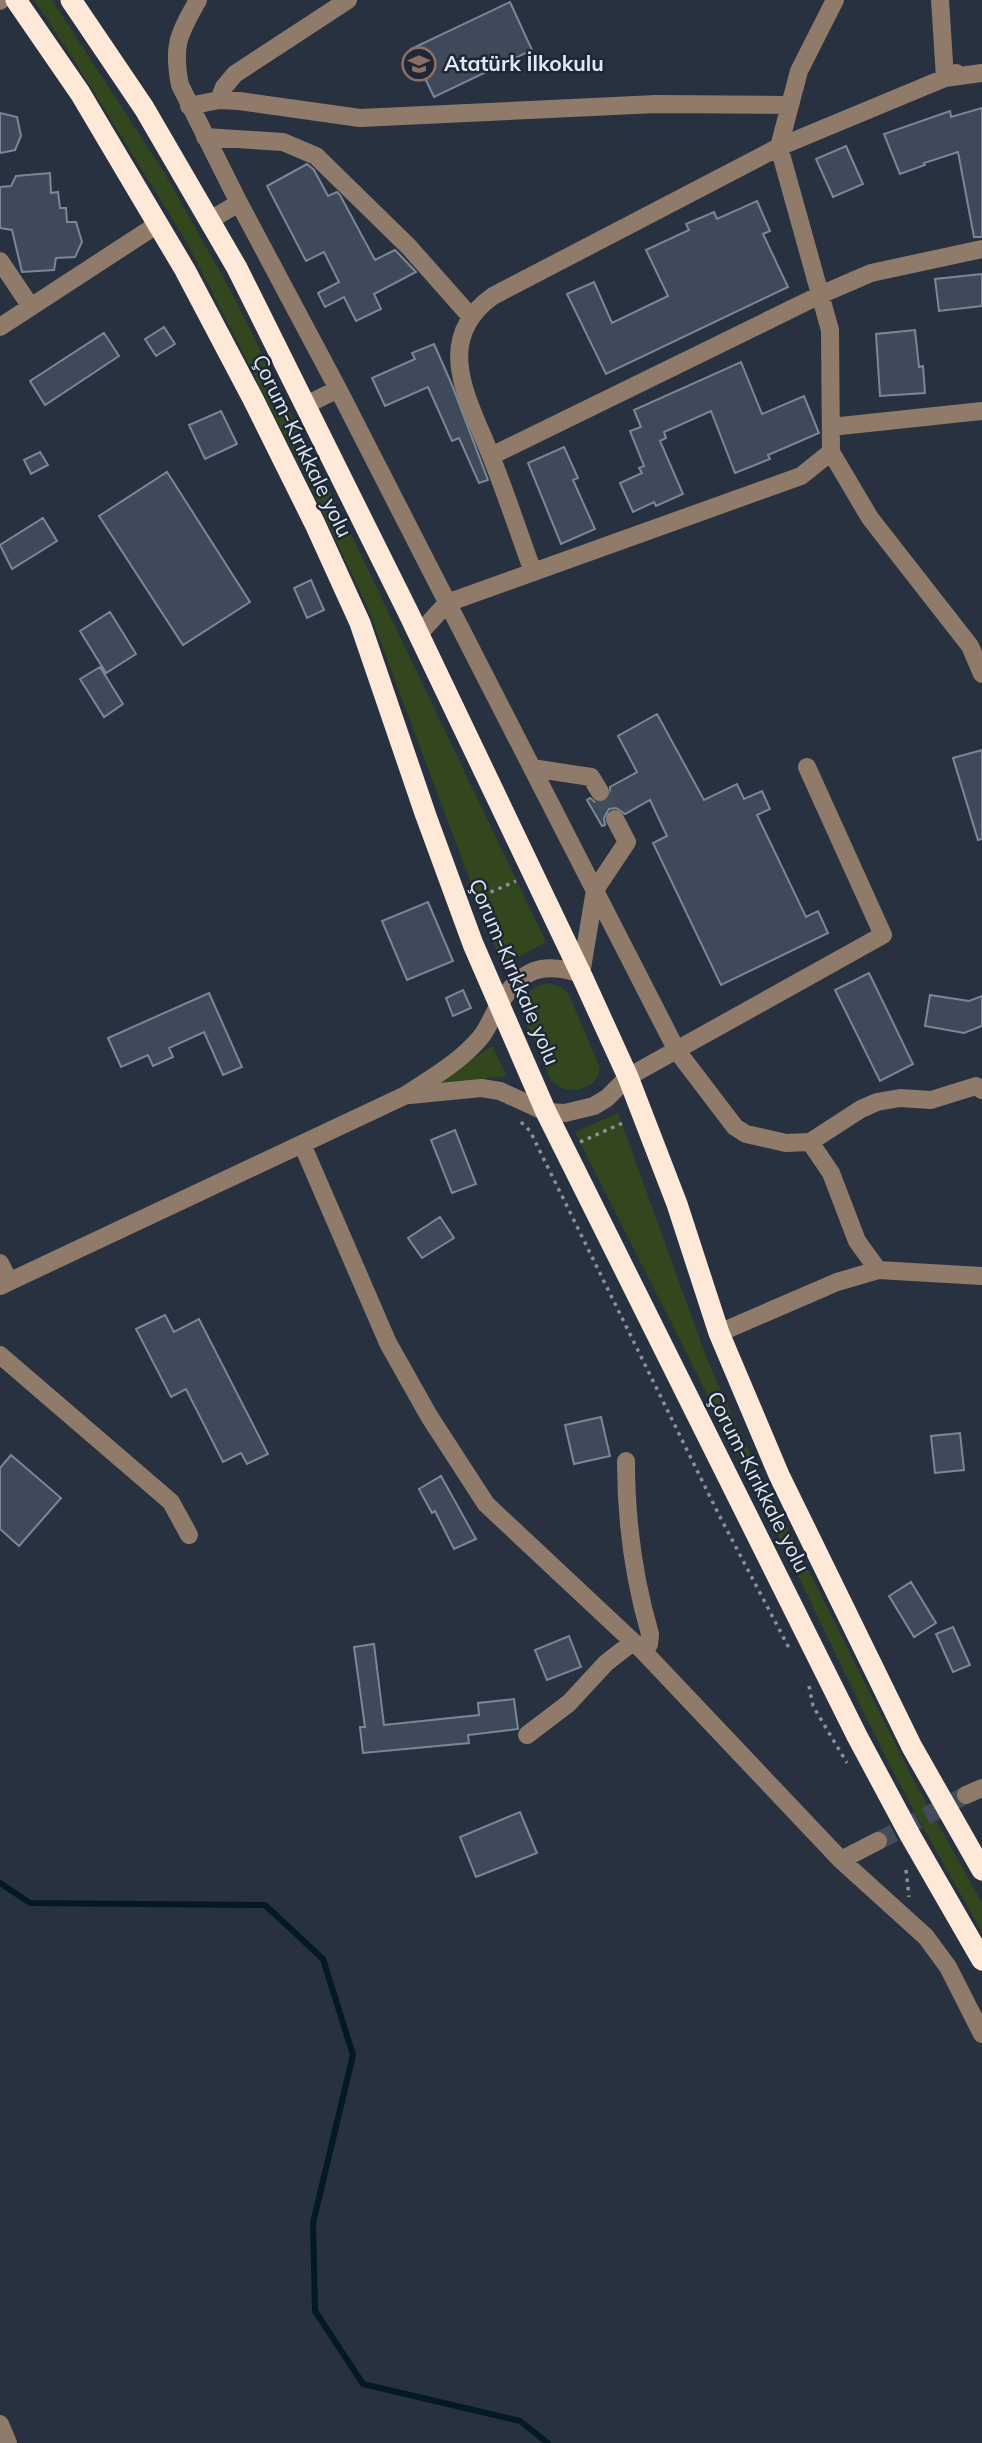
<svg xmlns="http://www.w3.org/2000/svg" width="982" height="2443" font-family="Mulish,sans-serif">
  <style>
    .green { fill: #32471e }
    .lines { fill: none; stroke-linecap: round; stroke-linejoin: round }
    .stream { stroke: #031a20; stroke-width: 6 }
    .building { fill: #3f495a; stroke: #7b8799; stroke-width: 2 }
    .minor-tunnel { stroke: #434c5b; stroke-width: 18; stroke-dasharray: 18 9; stroke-linecap: butt }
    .path { stroke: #88909d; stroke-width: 3.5; stroke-dasharray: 3.5 5; stroke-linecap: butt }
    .minor { stroke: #907b6a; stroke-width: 18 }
    .highway { stroke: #fee9d9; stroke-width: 21 }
    .labels { text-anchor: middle; stroke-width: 5; stroke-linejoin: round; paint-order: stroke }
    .poi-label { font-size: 21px; font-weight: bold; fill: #e2e8f2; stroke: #1d2736; text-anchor: start }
    .street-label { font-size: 21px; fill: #e2e8f2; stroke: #1d2736 }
  </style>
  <rect width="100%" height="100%" fill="#273140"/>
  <path class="green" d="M34 0H52L164 172 233 295 350 532 546 942 502 966 368 608 304 473 186 241 74 60Z
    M549 983 563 988 569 995 600 1068C598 1091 564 1097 551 1080L522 1015C520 997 531 986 549 983Z
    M492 1046 507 1076 435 1085Z
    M618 1113 707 1359 738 1429 913 1779 982 1903V1932L917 1817 882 1750 787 1553 575 1132Z"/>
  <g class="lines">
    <path class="stream" d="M0 1883 30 1903 265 1905 323 1959 353 2055 313 2223 315 2311 363 2384 520 2421 548 2443"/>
  </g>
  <path class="building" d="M510 2 532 50 434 97 411 49Z
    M982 108V237H974L958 152 924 163 925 165 900 174 884 134 950 111 951 117Z
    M0 113 17 117 21 136 15 150 0 153Z
    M846 146 863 184 833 197 816 159Z
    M307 164 314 170 328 196 337 192 340 195 375 260 395 250 416 272 374 294 381 309 356 321 344 297 325 307 318 293 339 282 324 252 306 261 267 186Z
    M50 173 51 193 58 192 60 208H66L67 222H76L82 242 75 257 56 258 54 270 22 272 12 230 0 228V187L11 186 16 176Z
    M757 201 770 231 763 234 788 287 606 374 567 294 594 282 612 323 668 296 646 250 689 230 686 224 714 212 717 219Z
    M982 274V306L939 311 935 279Z
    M164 327 175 344 156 356 145 339Z
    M915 330 919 367 923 366 925 393 880 396 876 334Z
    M104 333 119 356 45 405 30 381Z
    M434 344 452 385 488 480 479 483 459 438 452 441 428 387 385 406 372 378 415 359 412 353Z
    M741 362 762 414 804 396 819 433 768 455 770 459 735 473 711 411 664 432 666 438 660 441 683 494 656 506 654 502 633 512 620 483 642 473 639 468 644 466 630 431 641 427 634 410Z
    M221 411 237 444 205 459 189 425Z
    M564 447 578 478 573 480 595 529 561 544 528 463Z
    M40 452 48 465 31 474 24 460Z
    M167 472 250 602 183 645 99 516Z
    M43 518 57 541 12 569 0 545Z
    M311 580 324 610 307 618 294 588Z
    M110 612 136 654 106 673 80 631Z
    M100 667 123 704 104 717 80 679Z
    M657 714 704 800 737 784 744 799 762 791 770 809 757 815 806 917 818 911 828 933 721 985 653 843 667 836 650 800 625 814 616 808 609 809 604 818 605 825 602 826 587 800 590 798 595 802H605L610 797V787L637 772 618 736Z
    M982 750V839L978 840 953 758Z
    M428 902 453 961 407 980 382 921Z
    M869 973 913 1064 880 1081 835 990Z
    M463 990 471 1008 453 1016 446 998Z
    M209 993 242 1067 223 1075 204 1032 169 1048 173 1057 153 1066 148 1055 121 1067 108 1038Z
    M930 995 969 1001 982 996V1026L964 1033 925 1026Z
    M455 1130 476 1184 452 1193 431 1140Z
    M440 1217 454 1238 422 1258 408 1238Z
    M165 1315 174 1332 199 1319 268 1454 247 1464 241 1453 223 1462 186 1389 171 1397 136 1329Z
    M601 1417 610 1456 574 1464 565 1425Z
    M960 1433 964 1470 935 1473 931 1436Z
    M11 1455 61 1498 19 1546 0 1529V1468Z
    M441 1476 476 1539 454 1549 435 1511 432 1513 419 1489Z
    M911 1582 936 1623 914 1637 889 1596Z
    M953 1627 970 1665 953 1672 936 1634Z
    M569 1636 581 1667 547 1680 535 1650Z
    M374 1644 384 1725 479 1715 478 1703 514 1699 518 1729 468 1735 469 1743 363 1753 360 1727H365L354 1647Z
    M520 1812 537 1853 476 1877 460 1837Z"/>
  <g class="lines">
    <path class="minor-tunnel" d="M600 792 615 819
      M878 1841 966 1795"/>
    <path class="path" d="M475 899 516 881
      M521 1122 530 1131 718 1513 789 1648
      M580 1142 625 1122
      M809 1686 813 1706 847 1763
      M906 1870 909 1897"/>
    <path class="minor" d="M198 0C179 34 172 45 180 85L239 203 210 220
      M940 0 945 78 956 73
      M0 1 1 0
      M219 100 224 87 235 74 348 0
      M189 106 219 100 239 101 360 118 656 104 790 105
      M205 137 283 142 316 156 409 247 471 317
      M239 203 338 389 677 1051 735 1127 746 1134 786 1143 810 1142 861 1109 877 1102 900 1098 931 1100 976 1086 982 1090
      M0 261 31 307
      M0 327 158 224
      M306 405 338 389
      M831 427 982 411
      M831 452 870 518 970 646 982 674
      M491 456 820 295 871 273 982 249
      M533 572C519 533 506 494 491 456 469 401 431 340 493 296L779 147 945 78 982 73
      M419 634 447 603 801 476 831 452 830 330 779 147 799 71 835 0
      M532 768 591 777 600 792
      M410 1095 481 1088 500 1091 546 1112 565 1113 594 1106 607 1098 628 1077 883 935 807 767
      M810 1142 831 1173 857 1241 878 1270 982 1276
      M302 1144 388 1343 429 1416 486 1504 644 1652 841 1860 926 1937 948 1967 982 2034
      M0 1263 9 1281
      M0 1286 406 1095C431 1078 460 1062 480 1038 488 1029 492 1016 499 1005 521 969 542 961 581 974L595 890 627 842 615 819
      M719 1333 837 1282 878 1270
      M0 1355 171 1502 189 1535
      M626 1461C626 1520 633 1576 650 1634L649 1644 644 1652
      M527 1735 569 1703 606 1663 633 1642
      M966 1795 982 1788
      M841 1860 878 1841
      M0 2424 8 2443"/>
    <path class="highway" d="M16 0 80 93 185 270 253 399 315 524 360 623 426 816 473 944 546 1112 857 1736 910 1835 982 1960
      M71 0 144 108 237 268 408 612 581 974 628 1077 677 1204 719 1333 779 1475 912 1747 982 1870"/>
  </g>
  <defs>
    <symbol id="school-ring" viewBox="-11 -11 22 22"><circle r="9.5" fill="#1d2736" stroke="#8d6e63" stroke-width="1.5"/><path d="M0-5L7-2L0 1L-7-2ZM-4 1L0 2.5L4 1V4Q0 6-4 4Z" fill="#8d6e63"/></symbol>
  </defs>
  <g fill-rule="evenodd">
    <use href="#school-ring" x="400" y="45" width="38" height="38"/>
  </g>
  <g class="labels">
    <g class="poi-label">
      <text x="444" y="71">Atatürk İlkokulu</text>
    </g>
    <g class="street-label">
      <text transform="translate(302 446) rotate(64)" y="7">Çorum-Kırıkkale yolu</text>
      <text transform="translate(514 972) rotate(67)" y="7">Çorum-Kırıkkale yolu</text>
      <text transform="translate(758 1482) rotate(63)" y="7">Çorum-Kırıkkale yolu</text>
    </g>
  </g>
</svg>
